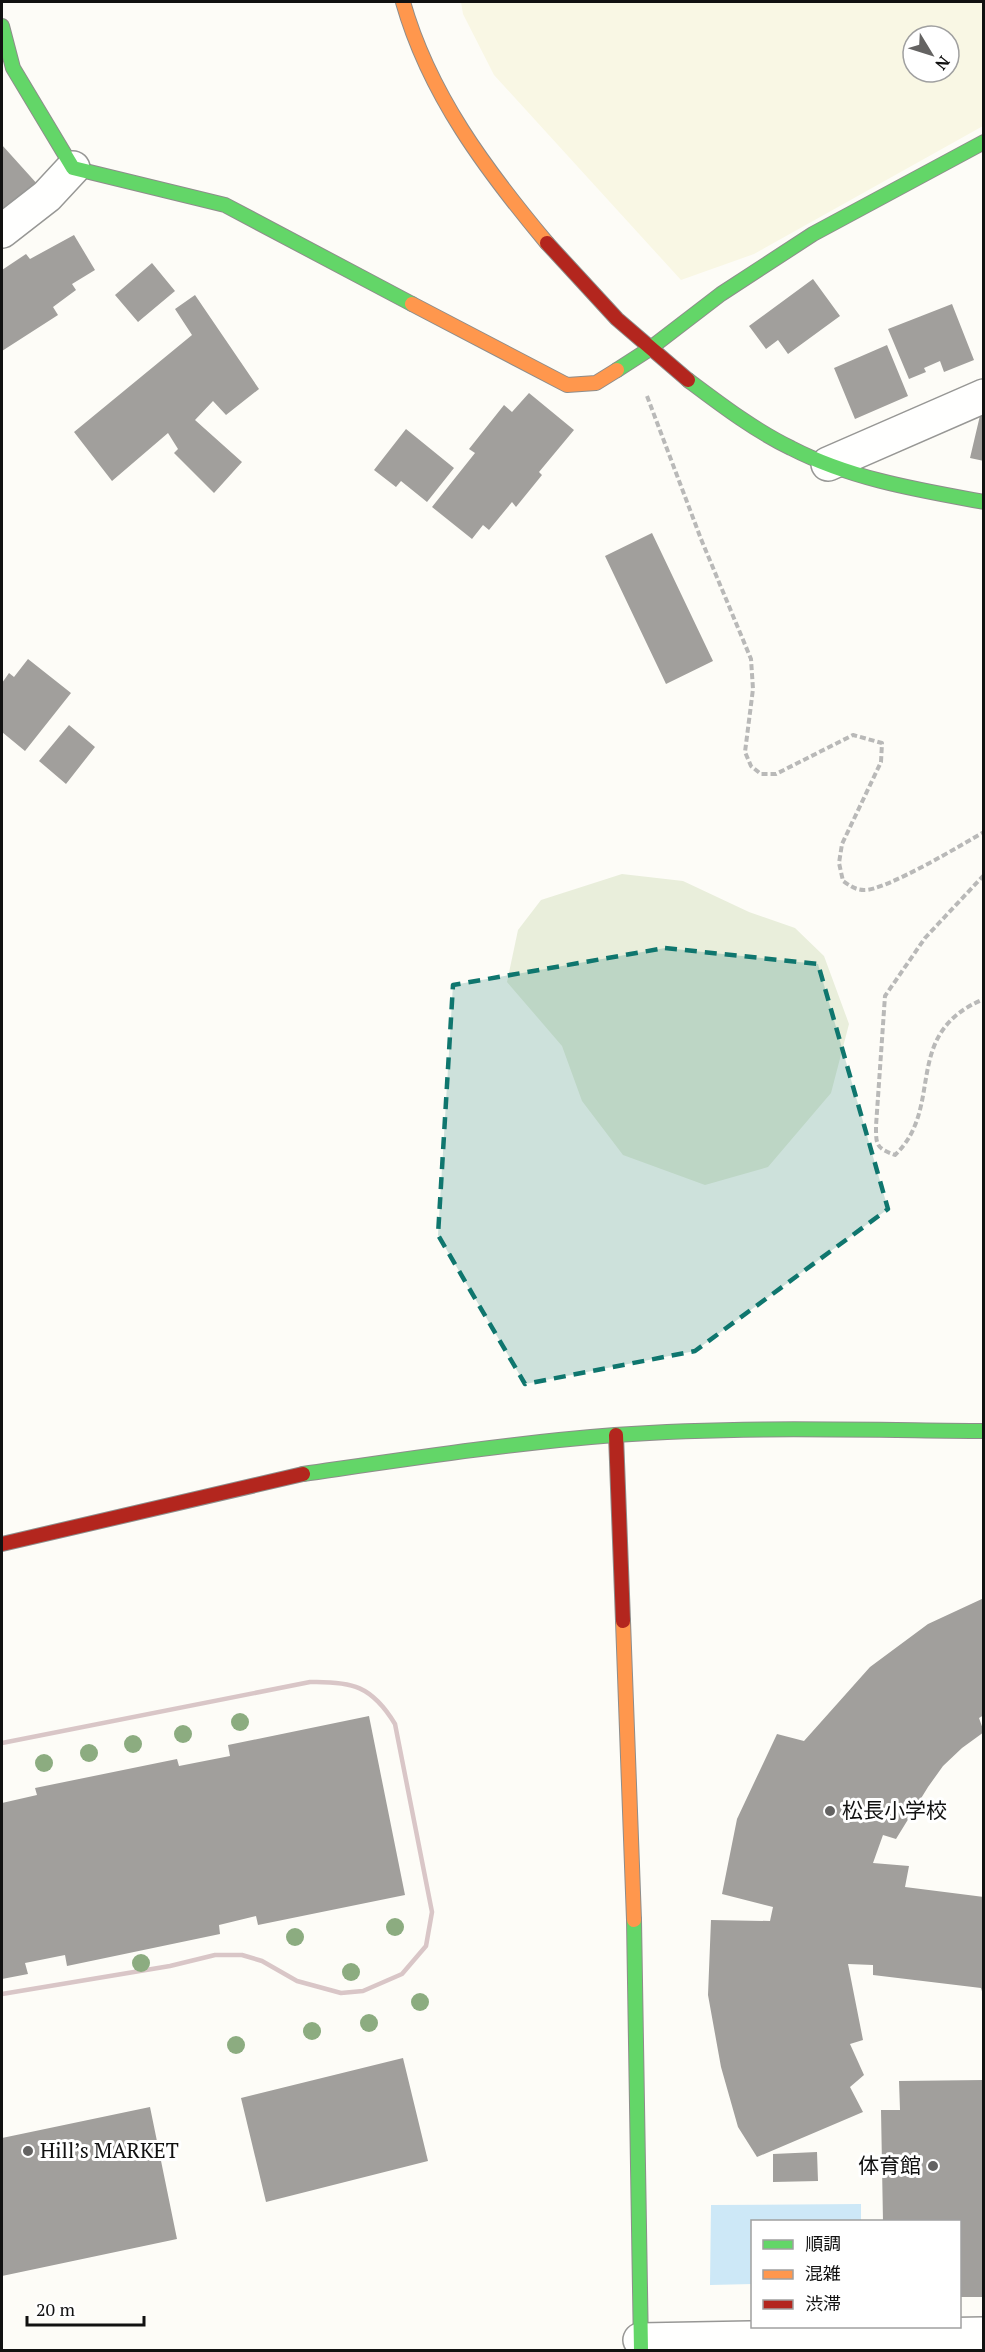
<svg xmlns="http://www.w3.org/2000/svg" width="985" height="2352" font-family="'PT Serif','Noto Sans JP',serif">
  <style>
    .farmland { fill: #f9f7e4; fill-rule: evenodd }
    .cemetery { fill: #e9eedb }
    .water { fill: #cde8f7 }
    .building { fill: #a19f9c }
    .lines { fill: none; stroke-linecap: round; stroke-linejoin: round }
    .street-casing { stroke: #979795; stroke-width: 36 }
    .fast-casing { stroke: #8e8d8b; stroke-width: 16 }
    .slow-casing { stroke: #8e8d8b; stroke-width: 16 }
    .jam-casing { stroke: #8e8d8b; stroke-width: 16 }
    .path { stroke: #b9b9b8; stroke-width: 4; stroke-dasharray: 6 3; stroke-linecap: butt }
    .street { stroke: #fffffe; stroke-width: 33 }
    .fast { stroke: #63d668; stroke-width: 14 }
    .slow { stroke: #ff974d; stroke-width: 14 }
    .jam { stroke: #b3261e; stroke-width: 14 }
    .rail { stroke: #d9c6c7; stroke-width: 4.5 }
    .tree { fill: #8cac80 }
    .marked { fill: #0f766e; fill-opacity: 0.2; stroke: #0f766e; stroke-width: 4.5; stroke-dasharray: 12 8; stroke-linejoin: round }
    .poi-dot { fill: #646362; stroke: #fff; stroke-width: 2 }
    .labels { text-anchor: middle; stroke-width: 6; stroke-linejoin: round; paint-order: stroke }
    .poi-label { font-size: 21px; fill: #111; stroke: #fff; text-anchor: start }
  </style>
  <rect width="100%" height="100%" fill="#fdfcf7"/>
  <path class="farmland" d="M461 2H983V126L754 254 681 280 494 75 463 14ZM913 36H949V72H913Z"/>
  <path class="cemetery" d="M622 874 683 881 749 912 795 928 824 956 849 1024 831 1093 768 1167 705 1185 623 1155 582 1101 562 1046 507 982 518 930 541 900Z"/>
  <path class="water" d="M861 2204V2221L752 2222V2284L710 2285 711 2205Z"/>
  <path class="building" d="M2 145 39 186 2 220Z
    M74 235 95 270 72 284 76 290 53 307 58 315 2 351V270L26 254 30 259Z
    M152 263 175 291 138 322 115 295Z
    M813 279 840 316 788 354 778 340 766 349 749 326Z
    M195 295 259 389 226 415 213 401 195 420 242 462 214 493 174 453 178 449 168 433 112 481 74 432 192 335 175 309Z
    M952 304 974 360 944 372 940 361 924 368 926 372 909 379 888 329Z
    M887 345 908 396 855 419 834 368Z
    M529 393 574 430 539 472 542 475 516 507 512 502 489 530 483 525 472 539 432 507 475 453 469 449 504 405 512 412Z
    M982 407 984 408V461L970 458Z
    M406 429 454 468 427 502 401 481 396 487 374 470Z
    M652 533 713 661 666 684 605 556Z
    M28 659 71 693 25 751 2 732V683L9 673 14 677Z
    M69 725 95 747 66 784 39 761Z
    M984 1598V1715L979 1718 984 1732 962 1748 943 1766 928 1787 896 1839 883 1835 873 1863 909 1866 905 1887 984 1897V1998L981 1988 873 1975V1965L848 1964 863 2040 850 2044 864 2075 850 2087 863 2112 757 2157 738 2127 721 2067 708 1995 711 1920 770 1921 773 1907 722 1894 737 1819 777 1734 804 1741 870 1667 928 1624Z
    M369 1716 405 1895 258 1925 256 1916 219 1925 220 1934 67 1966 65 1955 25 1963 28 1974 2 1979V1803L37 1795 35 1788 177 1759 179 1766 230 1756 228 1745Z
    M403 2058 428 2161 266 2202 241 2098Z
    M984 2080V2297H960V2222H883L881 2110H900L899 2081Z
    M150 2107 177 2239 2 2276V2138Z
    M817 2152 818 2181 773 2182V2154Z"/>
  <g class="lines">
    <defs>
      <path id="street" d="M2 231 47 196 73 168
        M828 464 984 396
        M640 2340 984 2334"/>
      <path id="fast" d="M2 26 13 68 73 168 225 205 412 304
        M617 370 648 350 721 294 813 234 984 142
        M688 380C720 404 754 430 791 448 851 479 918 490 984 502
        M303 1474C407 1459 511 1443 615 1435 738 1426 861 1430 984 1431
        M634 1920 641 2350"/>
      <path id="slow" d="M403 2C429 94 486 170 547 243
        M412 304 567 385 596 383 617 370
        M623 1621 634 1920"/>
      <path id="jam" d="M547 243 617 319 688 380
        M616 1435 623 1621
        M2 1544 303 1474"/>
    </defs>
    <use href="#street" class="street-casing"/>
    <use href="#fast" class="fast-casing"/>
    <use href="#slow" class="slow-casing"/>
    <use href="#jam" class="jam-casing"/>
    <path class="path" d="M647 396 701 539 751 659 753 689 745 752 751 766 761 774H776L853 735 882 743 881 762 842 844 839 863 843 881C850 886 856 890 864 890 885 891 963 844 984 832
      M984 875 925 938 885 996 876 1126C876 1145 876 1148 895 1155 946 1106 900 1034 984 999"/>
    <use href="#street" class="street"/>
    <use href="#fast" class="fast"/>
    <use href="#slow" class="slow"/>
    <use href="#jam" class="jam"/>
    <path class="rail" d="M2 1743 310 1682C352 1681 372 1686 395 1724L432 1912 426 1946 402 1974 363 1991 341 1993 297 1981 262 1961 242 1955H215L170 1966 2 1994"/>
  </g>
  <g class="tree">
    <circle cx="240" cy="1722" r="9"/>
    <circle cx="183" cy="1734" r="9"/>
    <circle cx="133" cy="1744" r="9"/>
    <circle cx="89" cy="1753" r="9"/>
    <circle cx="44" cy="1763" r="9"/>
    <circle cx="395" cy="1927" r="9"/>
    <circle cx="295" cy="1937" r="9"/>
    <circle cx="141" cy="1963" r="9"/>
    <circle cx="351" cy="1972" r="9"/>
    <circle cx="420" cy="2002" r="9"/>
    <circle cx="369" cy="2023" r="9"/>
    <circle cx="312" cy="2031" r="9"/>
    <circle cx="236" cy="2045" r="9"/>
  </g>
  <path class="marked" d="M665 948 818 964 888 1209 695 1351 525 1384 438 1235 453 985Z"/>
  <g class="poi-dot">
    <circle cx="830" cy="1811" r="6"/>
    <circle cx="28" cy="2151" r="6"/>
    <circle cx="933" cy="2166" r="6"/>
  </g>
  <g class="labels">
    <g class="poi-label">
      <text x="842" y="1818">松長小学校</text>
      <text x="40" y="2158">Hill’s MARKET</text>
      <text x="921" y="2173" text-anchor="end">体育館</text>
    </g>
  </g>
  <rect width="985" height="2352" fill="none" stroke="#111111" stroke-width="6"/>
  <rect x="751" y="2220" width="210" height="108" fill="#ffffff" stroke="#a0a0a0" stroke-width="1.5"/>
  <rect x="763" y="2240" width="30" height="9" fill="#63d668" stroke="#a0a0a0" stroke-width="1.5"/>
  <text x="805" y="2250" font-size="18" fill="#111111">順調</text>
  <rect x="763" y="2270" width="30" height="9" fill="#ff974d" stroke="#a0a0a0" stroke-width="1.5"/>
  <text x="805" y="2280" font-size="18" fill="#111111">混雑</text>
  <rect x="763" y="2300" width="30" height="9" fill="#b3261e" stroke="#a0a0a0" stroke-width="1.5"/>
  <text x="805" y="2310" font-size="18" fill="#111111">渋滞</text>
  <g transform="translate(931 54) rotate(128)"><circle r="28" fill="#ffffff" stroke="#a0a0a0" stroke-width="1.5"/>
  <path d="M0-4.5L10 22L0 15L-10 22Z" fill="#646362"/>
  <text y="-9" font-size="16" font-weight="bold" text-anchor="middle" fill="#111111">N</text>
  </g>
  <path d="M27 2316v9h117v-9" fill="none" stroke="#111111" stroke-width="3"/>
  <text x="36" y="2316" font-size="18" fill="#111111" stroke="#ffffff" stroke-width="4.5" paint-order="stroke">20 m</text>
</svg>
